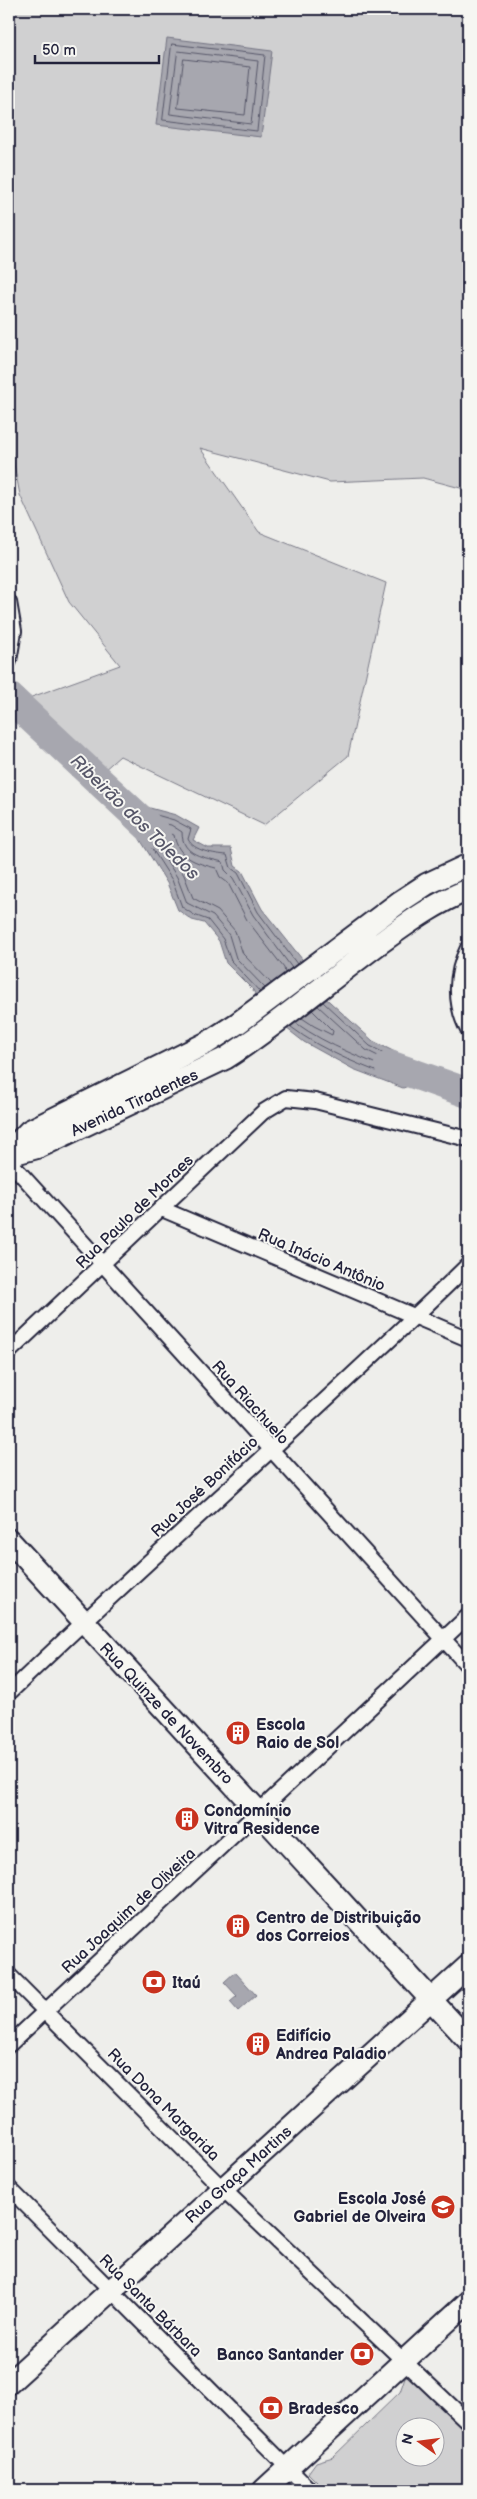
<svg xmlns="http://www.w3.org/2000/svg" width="477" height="2499" font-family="'Balsamiq Sans',sans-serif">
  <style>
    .green { fill: #d0d0d1; stroke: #797986; fill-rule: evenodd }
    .water { fill: #a7a7af; stroke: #727281 }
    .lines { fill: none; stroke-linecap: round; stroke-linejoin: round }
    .shore { stroke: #575769; stroke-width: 1 }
    .river { stroke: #a7a7af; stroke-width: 30 }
    .minor-casing { stroke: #22223b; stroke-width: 18 }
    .primary-casing { stroke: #22223b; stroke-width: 25 }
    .minor { stroke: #f6f6f2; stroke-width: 14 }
    .primary { stroke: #f6f6f2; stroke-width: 21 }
    .labels { text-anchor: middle; stroke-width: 4; stroke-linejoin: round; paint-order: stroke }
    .street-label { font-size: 16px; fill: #22223b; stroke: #f6f6f2 }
    .poi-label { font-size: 16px; font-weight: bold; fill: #22223b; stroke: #f6f6f2; text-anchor: start }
    .water-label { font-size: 18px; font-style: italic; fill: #575769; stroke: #f6f6f2 }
  </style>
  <rect width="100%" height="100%" fill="#eeeeeb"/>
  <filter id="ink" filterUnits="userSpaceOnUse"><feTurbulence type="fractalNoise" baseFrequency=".02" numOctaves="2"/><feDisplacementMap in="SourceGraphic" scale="10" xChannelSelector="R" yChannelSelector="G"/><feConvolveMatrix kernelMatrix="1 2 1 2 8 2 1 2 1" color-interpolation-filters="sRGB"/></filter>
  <g filter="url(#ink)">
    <path class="green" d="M9 9H468V490L423 478 330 482 200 448 259 532 386 583 348 756 264 825 120 756 95 778 15 703 120 665 69 602 20 495 9 438Z
      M411 2374 422 2388 468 2432V2490H325L308 2473 316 2462 333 2457 400 2392 405 2377ZM404 2426H434V2456H404Z"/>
    <path class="water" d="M167 38 272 51 261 137 156 125Z
      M133 801 150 808 176 815 199 828 193 840 208 848H231L235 866 242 871 262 909 302 959 309 983 373 1041 419 1064 427 1079 403 1088 353 1069 304 1042 264 1011 253 990 226 963 219 941 204 923 192 920 178 910 167 883 138 836 119 812Z
      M235 1972 256 1995 238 2011 230 2002 237 1996 224 1982Z"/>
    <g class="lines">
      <path class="shore" d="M172 44 265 55 257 131 163 120Z
        M178 51 258 61 251 124 170 114Z
        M184 59 250 67 245 115 178 108Z
        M271 983 243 954 235 931 218 911 193 898 184 875 161 840 159 831 174 835C178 858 196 863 216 868L220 877 228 883 247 920 284 968 285 973
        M265 988 236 958 229 935 213 916 187 903 177 877 142 822V819L171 825 182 832C182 856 204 857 223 862L225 870 233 878 253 915 292 968
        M260 992 231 961 223 939 208 920 194 915 182 907 172 880 142 833 127 814 132 808 174 820 191 829 188 839C193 851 215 854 227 855L231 868 238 873 258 912 297 964
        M302 1018 314 1026 332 1035 333 1031 312 1010
        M296 1023C329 1047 366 1059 403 1075L407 1074 406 1070 366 1050 318 1006
        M291 1027C325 1053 364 1066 403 1082L418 1076 415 1068 370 1046 323 1002"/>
      <path class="river" d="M9 697 156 834
        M389 1065 468 1093"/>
      <defs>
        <path id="minor" d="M9 602 14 631 9 661
          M468 948C455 974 454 1004 468 1030
          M9 1161 468 1666
          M162 1209 468 1339
          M9 1352 263 1112 286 1098 315 1101 468 1139
          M9 1693C159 1548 319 1411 468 1265
          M9 1975 222 2188 468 2422
          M9 2045 468 1616
          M9 2188 310 2490"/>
        <path id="primary" d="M9 1152 29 1131 207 1043 238 1023 401 901 427 884 468 865
          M9 1155 39 1147 226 1058C280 1023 328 981 380 943 408 923 435 903 468 890
          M9 1540 468 2040
          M9 2383 468 1966
          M264 2490 468 2302"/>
      </defs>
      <use href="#minor" class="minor-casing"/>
      <use href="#primary" class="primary-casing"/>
      <use href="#minor" class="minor"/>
      <use href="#primary" class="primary"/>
    </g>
  </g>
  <defs>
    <symbol id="building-disc" viewBox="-11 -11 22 22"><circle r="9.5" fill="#c8321e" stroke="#f6f6f2"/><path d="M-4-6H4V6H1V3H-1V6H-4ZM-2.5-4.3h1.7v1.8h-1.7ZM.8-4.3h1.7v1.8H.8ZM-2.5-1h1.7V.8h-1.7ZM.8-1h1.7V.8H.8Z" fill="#fff"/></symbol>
    <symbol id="bank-disc" viewBox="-11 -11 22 22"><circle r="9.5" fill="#c8321e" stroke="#f6f6f2"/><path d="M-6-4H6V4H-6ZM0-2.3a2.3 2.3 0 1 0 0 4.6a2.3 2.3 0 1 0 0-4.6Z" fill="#fff"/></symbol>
    <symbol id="school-disc" viewBox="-11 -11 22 22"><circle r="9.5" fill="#c8321e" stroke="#f6f6f2"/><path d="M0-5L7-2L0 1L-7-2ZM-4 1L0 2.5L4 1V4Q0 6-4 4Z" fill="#fff"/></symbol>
  </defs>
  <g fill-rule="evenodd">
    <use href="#building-disc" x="224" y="1719" width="28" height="28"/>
    <use href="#building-disc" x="173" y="1805" width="28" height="28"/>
    <use href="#building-disc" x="224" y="1912" width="28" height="28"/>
    <use href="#bank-disc" x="140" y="1968" width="28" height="28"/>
    <use href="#building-disc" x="244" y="2030" width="28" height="28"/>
    <use href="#school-disc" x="429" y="2193" width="28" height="28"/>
    <use href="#bank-disc" x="348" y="2340" width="28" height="28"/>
    <use href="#bank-disc" x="257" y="2394" width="28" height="28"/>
  </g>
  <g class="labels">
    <g class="street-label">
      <text transform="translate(134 1102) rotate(-25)" y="6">Avenida Tiradentes</text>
      <text transform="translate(134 1211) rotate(-44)" y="6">Rua Paulo de Moraes</text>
      <text transform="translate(322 1259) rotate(23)" y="6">Rua Inácio Antônio</text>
      <text transform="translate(251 1402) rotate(48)" y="6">Rua Riachuelo</text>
      <text transform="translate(204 1486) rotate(-43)" y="6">Rua José Bonifácio</text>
      <text transform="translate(167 1713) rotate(47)" y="6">Rua Quinze de Novembro</text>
      <text transform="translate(128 1910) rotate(-43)" y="6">Rua Joaquim de Oliveira</text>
      <text transform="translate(164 2104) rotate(45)" y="6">Rua Dona Margarida</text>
      <text transform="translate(238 2174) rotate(-42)" y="6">Rua Graça Martins</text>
      <text transform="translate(151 2305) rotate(45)" y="6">Rua Santa Bárbara</text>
    </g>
    <g class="poi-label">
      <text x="256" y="1730">Escola<tspan x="256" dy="18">Raio de Sol</tspan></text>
      <text x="204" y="1816">Condomínio<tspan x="204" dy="18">Vitra Residence</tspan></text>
      <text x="256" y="1923">Centro de Distribuição<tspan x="256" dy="18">dos Correios</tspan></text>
      <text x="172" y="1988">Itaú</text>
      <text x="276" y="2041">Edifício<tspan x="276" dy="18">Andrea Paladio</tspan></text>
      <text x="426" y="2204" text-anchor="end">Escola José<tspan x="426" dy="18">Gabriel de Olveira</tspan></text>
      <text x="344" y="2360" text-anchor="end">Banco Santander</text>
      <text x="288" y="2414">Bradesco</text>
    </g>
    <g class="water-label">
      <text transform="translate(135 817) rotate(44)" y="6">Ribeirão dos Toledos</text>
    </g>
  </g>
  <rect width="477" height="2499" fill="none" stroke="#f6f6f2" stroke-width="30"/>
  <rect x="15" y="15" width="447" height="2469" fill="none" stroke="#22223b" stroke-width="2" filter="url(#ink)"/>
  <g transform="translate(420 2442) rotate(284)"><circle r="24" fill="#f6f6f2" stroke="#a1a1a9"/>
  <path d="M0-4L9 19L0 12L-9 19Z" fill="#c8321e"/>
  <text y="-8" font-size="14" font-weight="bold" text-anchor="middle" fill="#22223b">N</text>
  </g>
  <path d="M35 55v8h124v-8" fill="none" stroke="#22223b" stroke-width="2.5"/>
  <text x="42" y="55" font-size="15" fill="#22223b" stroke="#f6f6f2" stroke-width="4" paint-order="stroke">50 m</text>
</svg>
